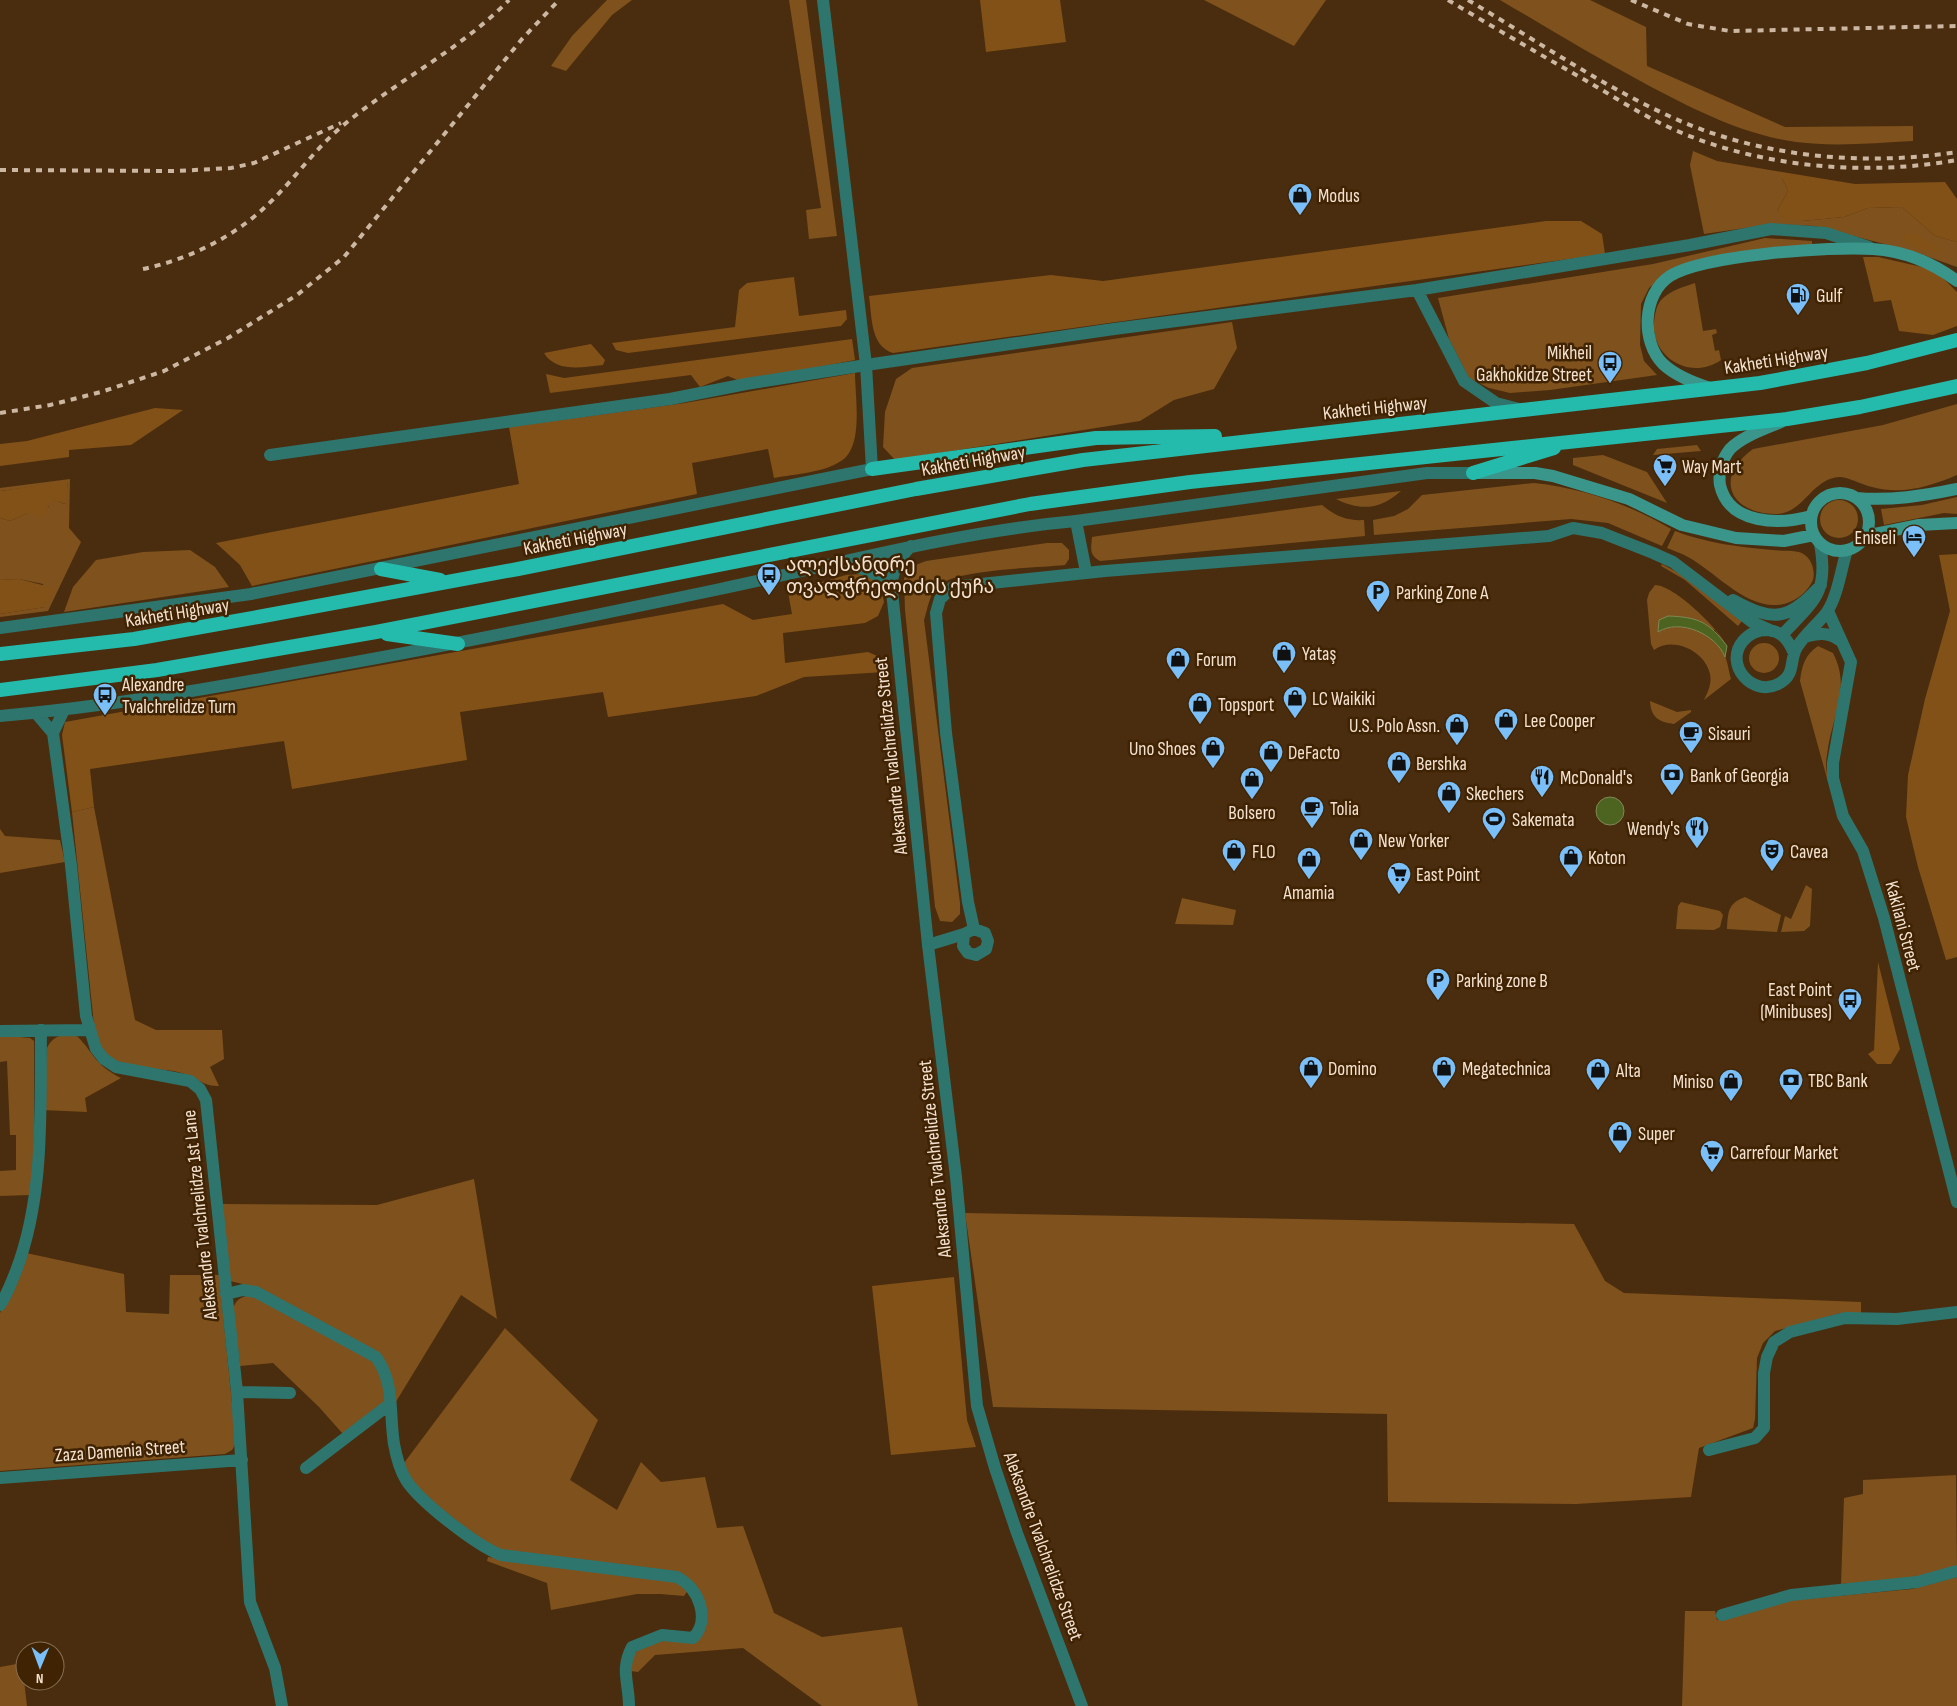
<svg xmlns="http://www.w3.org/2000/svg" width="1957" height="1706" font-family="'Sofia Sans Condensed','Noto Sans Georgian',sans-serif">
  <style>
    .green { fill: #7f511c }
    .forest { fill: #825118 }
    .water { fill: #4d6320; stroke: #7f8955 }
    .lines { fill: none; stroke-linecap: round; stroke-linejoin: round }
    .minor { stroke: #2e756d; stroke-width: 12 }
    .tertiary { stroke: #2e756d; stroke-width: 12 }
    .secondary { stroke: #3a958b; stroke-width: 12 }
    .trunk { stroke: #24baac; stroke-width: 14 }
    .rail { stroke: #cbb7a2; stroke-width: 4; stroke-dasharray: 6 6; stroke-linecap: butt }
    .labels { text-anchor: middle; stroke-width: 5; stroke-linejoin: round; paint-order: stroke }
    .poi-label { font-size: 19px; fill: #f4e2d1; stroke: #3f2303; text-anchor: start }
    .street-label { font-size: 19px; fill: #f4e2d1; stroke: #3f2303 }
  </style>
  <rect width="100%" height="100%" fill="#4a2d0e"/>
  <path class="green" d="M607 0H632L612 15 566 71 551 66 572 36Z
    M789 0H806L837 236 809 239 806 210 821 208Z
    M1204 0H1326L1294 46Z
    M1500 0H1590L1646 27 1647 66 1785 127 1913 126V141C1875 143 1834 147 1796 142 1741 134 1693 109 1644 83 1595 57 1548 28 1500 0Z
    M1693 151 1717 161 1782 172V178L1788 191 1777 211 1802 221 1844 217 1868 208 1902 207 1935 236 1957 242V267L1915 252 1815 226 1773 224 1704 234 1690 165Z
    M1765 238 1812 241V245L1669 271 1649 288 1641 304 1640 345 1644 361 1657 375 1550 390 1510 393 1489 388 1469 378 1449 339 1438 298 1653 264Z
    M1695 283 1703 331 1716 329 1717 333 1712 335 1715 351 1719 350 1721 360C1691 381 1651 358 1654 322 1655 315 1656 306 1661 300 1671 290 1683 287 1695 283Z
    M1232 322 1237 348 1214 389 1174 400 1140 421 895 460 883 447 885 412 896 379 912 368Z
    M1957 404V475C1929 487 1902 495 1872 487 1862 485 1849 477 1839 477 1811 479 1803 515 1775 514 1729 513 1714 477 1753 449L1883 425Z
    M1697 445 1701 451 1653 455 1657 449Z
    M1603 455 1647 472 1667 503 1573 465V458Z
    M70 479 69 528 81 542 48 611 0 617V614L45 607 43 584 19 579 0 580V518L10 521 28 513 48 508 51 499 65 504 68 482 0 491V488Z
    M1534 483C1582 488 1629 504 1671 529L1662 546 1608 523 1571 519 1374 535 1373 520 1394 516 1408 509 1422 495Z
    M1401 491C1380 510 1360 511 1336 499Z
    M1957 497V514L1944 513 1884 525 1881 509 1922 505Z
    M1820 519a19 19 0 1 1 38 0a19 19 0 1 1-38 0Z
    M1322 505C1335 516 1347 521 1364 520L1365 536 1100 561C1089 555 1091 549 1092 537L1098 536Z
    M1675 531C1706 543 1739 547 1772 550 1780 551 1791 550 1799 552 1810 555 1816 569 1813 580 1809 589 1801 597 1792 601 1754 619 1718 573 1688 557 1681 553 1674 551 1667 548Z
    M1047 543H1062L1069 550V559L1065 565C1037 568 959 569 939 585 929 594 928 608 924 620L960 903V914L952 922 940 921 935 907 905 610 904 579 908 568 926 561Z
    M190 550 215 567 229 587 64 612 73 587 96 560 143 552Z
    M1662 564 1686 577 1742 621 1738 626 1685 580 1661 566Z
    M1655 585C1674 585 1719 629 1727 646L1715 630 1659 620 1658 632C1679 619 1712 632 1723 652 1728 660 1728 670 1731 679L1704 700C1708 692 1712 683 1710 674 1705 651 1673 636 1654 650L1651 644 1647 600 1649 593Z
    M1749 658a15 15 0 1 1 30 0a15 15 0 1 1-30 0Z
    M1818 646 1833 653C1852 690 1831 717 1827 755 1825 764 1827 773 1828 782L1800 681C1802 665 1805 655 1818 646Z
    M1650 701 1677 712 1691 710V712L1674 724C1658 722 1651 717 1650 701Z
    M94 807 135 1020 156 1030H222L224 1059 210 1067 219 1086C203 1086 201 1080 187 1075 164 1065 129 1074 108 1057 99 1049 97 1036 94 1025L72 812Z
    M0 829 5 836 60 840 65 862 0 873Z
    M1806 885 1812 889 1810 926 1804 931 1781 932 1785 916 1791 919Z
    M1745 897 1781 915 1777 932 1727 929C1728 912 1728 903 1745 897Z
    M1182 898 1236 910 1233 925 1175 924Z
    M1681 902 1720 911 1723 915 1720 927 1714 930 1676 929 1678 906Z
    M74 1033C94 1052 93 1064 121 1078L85 1098 87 1112 43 1110 47 1048C53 1036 61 1035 74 1033Z
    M0 1035 30 1038 34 1041V1163L30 1195 0 1196V1171L16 1170V1135H10L7 1061 0 1062Z
    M474 1179 497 1319 461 1295 394 1405 385 1361 251 1286 230 1281 222 1204 377 1205Z
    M965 1213 1574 1224 1605 1281 1624 1293 1861 1302V1315L1841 1313 1775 1331 1763 1343 1757 1358 1755 1419 1753 1428 1699 1448 1691 1497 1576 1504 1388 1502 1387 1414 993 1407Z
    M26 1253 124 1274 126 1312 169 1314 170 1275H219L236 1443 232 1450 225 1454 0 1471V1313Z
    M254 1295 373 1360 382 1373 386 1401 343 1434 319 1407 273 1363 240 1366 233 1309C236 1298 243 1296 254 1295Z
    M505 1328 598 1420 570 1480 617 1510 641 1462 661 1482 705 1477 717 1528 743 1526 774 1613 822 1637 902 1627 918 1706H822L743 1648 655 1655 638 1672 631 1671 630 1659 644 1643 704 1632 688 1578 508 1552 490 1547 438 1506 413 1483 404 1463Z
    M1956 1475 1957 1566 1919 1577 1841 1584 1844 1498 1863 1494V1480Z
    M488 1557 676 1581 689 1589 684 1596 660 1594H637L551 1610 547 1583 487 1561Z
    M1957 1577V1706H1682L1685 1611H1715L1717 1620 1794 1600 1912 1589Z
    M22 1663 27 1706H0V1667Z"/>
  <path class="forest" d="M980 0H1060L1066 42 986 52Z
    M1782 172 1855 184 1945 182 1957 199V242L1935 236 1902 207 1868 208 1844 217 1802 221 1783 220 1777 211 1788 191 1782 178Z
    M1546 221H1581L1602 234 1605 254 893 353C870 346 872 316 869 296L1051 275 1103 281Z
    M1905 234 1918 235 1937 245 1940 252 1924 251 1903 241Z
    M1863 257H1878L1935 270 1957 292V326L1933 335 1899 331 1891 300 1874 302Z
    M794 277 799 316 846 310 847 319 841 326 628 353 616 350 612 343 735 327 739 290 747 283Z
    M852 339 855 360 742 382 728 376 700 387 691 375 550 393 546 374 564 378Z
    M591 344 605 360 603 365C583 367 556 373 544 353Z
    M855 373C855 397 864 447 841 461 823 473 795 474 774 478L768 449 692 463 697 494 252 586 240 565 216 543 519 484 509 427 685 403Z
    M155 408 183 410 131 445 69 450V457L0 466V444L27 441Z
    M68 481 66 504 52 500 43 517 28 513 10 521 0 518V491Z
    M1957 554V957L1946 960 1918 867 1906 817 1908 775 1925 699 1950 611 1939 555Z
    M863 574 876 581 881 589 884 602 878 616 865 623 783 633 785 663 868 652 882 658 885 672 804 677 756 696 608 717 603 692 460 712 467 760 292 789 284 741 90 769 94 807 72 812 62 735 65 722 723 604 753 620 792 614 788 592 846 575Z
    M19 579 54 588 45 607 0 614V580Z
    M1878 962 1900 1049 1891 1064H1877L1868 1054 1874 1050Z
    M954 1277 967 1420 976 1447 891 1455 872 1286Z"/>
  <path class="water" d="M1668 616C1698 617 1709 622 1727 646L1725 657C1716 634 1680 618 1658 632L1659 620Z
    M1596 811a14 14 0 1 1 28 0a14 14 0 1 1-28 0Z"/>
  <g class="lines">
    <path class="minor" d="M1417 290 1464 381 1496 403 1519 409
      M270 455 670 399 746 384 866 365 1114 329 1417 290 1690 245 1771 229 1826 233 1869 247
      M1076 521 1086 572
      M1733 600C1775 623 1788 620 1821 585
      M1828 611 1851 662 1833 763V778L1843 816 1863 851 1884 918 1957 1202
      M1782 635C1814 601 1829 593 1820 544
      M1805 637C1818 633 1828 632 1839 640
      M1794 653C1788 640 1782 631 1767 630 1758 630 1749 634 1743 641 1723 665 1754 699 1780 683 1796 674 1789 660 1797 647 1805 634 1818 624 1827 612 1838 595 1841 569 1847 550
      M36 713 53 733 71 865 86 1016 96 1049 104 1059 116 1067 190 1081 200 1089 206 1100 237 1392 250 1602 275 1668 282 1706
      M53 733 64 710
      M974 929 968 902 946 733 936 613 940 599 953 587 1105 571 1549 536 1573 528 1602 533 1653 553 1673 562 1752 622 1772 631
      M928 945 964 934 974 929 985 933 988 941 986 949 976 955 968 953 963 946 964 934
      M0 1031 89 1030
      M226 1294 243 1290 256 1292 376 1357C395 1383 389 1413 394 1444 396 1455 400 1470 406 1480 420 1502 477 1546 501 1555L677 1577C699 1588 711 1620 693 1638L662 1635 632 1647C620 1670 629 1682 629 1706
      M0 1305C7 1295 11 1283 16 1271 45 1195 40 1110 41 1030
      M237 1392 290 1393
      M1709 1450 1755 1438 1764 1428V1373L1767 1357 1774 1342 1790 1332 1845 1318 1897 1319 1957 1312
      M306 1468 390 1404
      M0 1478 242 1460
      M1722 1615 1791 1595 1917 1582 1957 1571"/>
    <path class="tertiary" d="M911 546C898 560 891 571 892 591L928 945 956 1177 977 1406 995 1468 1017 1533 1082 1706
      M838 563C863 568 877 570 892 591
      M0 628 251 594 872 469 866 365 823 0
      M0 716C103 707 203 690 305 671 444 647 582 618 720 589 839 564 955 532 1076 521L1427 473H1473"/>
    <path class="secondary" d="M1710 388C1694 383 1676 376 1663 364 1641 342 1642 294 1670 276 1704 255 1831 246 1873 249 1904 251 1933 263 1957 281
      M1781 422C1765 429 1743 436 1730 449 1722 459 1718 473 1720 485 1729 525 1780 525 1811 516
      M1478 473H1535L1553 476 1629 499 1682 525 1736 538 1784 541 1814 535
      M1811 522a29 29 0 1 1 58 0a29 29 0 1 1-58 0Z
      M1856 498C1891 501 1923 496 1957 489
      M1865 536 1919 525 1957 523"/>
    <path class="trunk" d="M872 469 1096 438 1215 436
      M1473 473 1554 448
      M381 569 440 580
      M387 634 458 644
      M0 654 134 639 258 617 518 569 916 489 1083 460 1760 383 1867 363 1957 340
      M0 690 157 670 376 632 1030 504 1190 482 1787 419 1860 407 1957 386"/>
    <path class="rail" d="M1448 0C1493 27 1539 54 1585 80 1611 95 1637 112 1664 125 1752 167 1862 177 1957 160
      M1468 0C1539 42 1609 91 1685 123 1770 158 1867 166 1957 152
      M1631 0 1688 24 1730 31 1957 26
      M0 170 177 171 231 168 254 163 341 123
      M143 269C186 260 232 238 264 208 291 184 312 152 340 128 394 82 459 51 509 0
      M0 413 50 405 101 392 164 371 228 338 297 295 344 257 522 39 559 0"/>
  </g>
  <defs>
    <symbol id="shop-pin" viewBox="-11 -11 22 30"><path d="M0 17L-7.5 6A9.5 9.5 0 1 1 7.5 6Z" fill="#7abff8" stroke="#3f2303"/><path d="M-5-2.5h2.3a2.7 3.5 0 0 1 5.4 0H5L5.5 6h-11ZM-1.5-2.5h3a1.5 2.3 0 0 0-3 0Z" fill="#111"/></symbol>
    <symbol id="fuel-pin" viewBox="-11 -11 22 30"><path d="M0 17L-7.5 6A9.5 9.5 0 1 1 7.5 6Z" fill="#7abff8" stroke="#3f2303"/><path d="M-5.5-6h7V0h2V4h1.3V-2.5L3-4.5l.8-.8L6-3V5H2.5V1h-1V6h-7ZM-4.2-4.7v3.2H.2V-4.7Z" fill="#111"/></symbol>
    <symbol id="bus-pin" viewBox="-11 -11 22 30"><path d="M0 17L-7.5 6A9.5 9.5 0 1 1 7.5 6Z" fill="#7abff8" stroke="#3f2303"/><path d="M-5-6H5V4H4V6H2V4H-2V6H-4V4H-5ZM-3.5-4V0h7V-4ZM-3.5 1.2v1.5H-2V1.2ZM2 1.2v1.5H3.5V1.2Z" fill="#111"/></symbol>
    <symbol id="supermarket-pin" viewBox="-11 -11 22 30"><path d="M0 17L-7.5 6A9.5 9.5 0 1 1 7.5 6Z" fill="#7abff8" stroke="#3f2303"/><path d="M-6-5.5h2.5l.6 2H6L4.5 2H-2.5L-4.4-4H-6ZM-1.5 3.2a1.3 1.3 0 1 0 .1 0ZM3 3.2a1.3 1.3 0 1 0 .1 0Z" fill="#111"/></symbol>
    <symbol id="hotel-pin" viewBox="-11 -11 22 30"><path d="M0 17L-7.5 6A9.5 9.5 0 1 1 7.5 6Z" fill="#7abff8" stroke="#3f2303"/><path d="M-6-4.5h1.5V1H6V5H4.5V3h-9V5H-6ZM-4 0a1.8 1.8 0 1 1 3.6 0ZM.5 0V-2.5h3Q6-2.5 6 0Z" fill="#111"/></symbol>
    <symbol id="parking-pin" viewBox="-11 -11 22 30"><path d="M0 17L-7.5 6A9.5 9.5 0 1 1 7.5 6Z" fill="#7abff8" stroke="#3f2303"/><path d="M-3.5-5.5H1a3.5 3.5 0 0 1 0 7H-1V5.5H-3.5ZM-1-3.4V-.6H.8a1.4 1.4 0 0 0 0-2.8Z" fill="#111"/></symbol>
    <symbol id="cafe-pin" viewBox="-11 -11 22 30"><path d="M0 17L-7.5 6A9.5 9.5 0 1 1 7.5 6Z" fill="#7abff8" stroke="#3f2303"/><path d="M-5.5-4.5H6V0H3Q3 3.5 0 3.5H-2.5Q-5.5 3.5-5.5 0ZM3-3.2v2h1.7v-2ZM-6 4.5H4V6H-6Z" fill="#111"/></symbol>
    <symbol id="bank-pin" viewBox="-11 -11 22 30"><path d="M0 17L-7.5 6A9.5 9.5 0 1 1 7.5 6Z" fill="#7abff8" stroke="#3f2303"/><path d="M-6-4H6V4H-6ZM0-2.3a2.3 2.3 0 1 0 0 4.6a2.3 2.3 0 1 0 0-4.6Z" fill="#111"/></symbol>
    <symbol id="restaurant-pin" viewBox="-11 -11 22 30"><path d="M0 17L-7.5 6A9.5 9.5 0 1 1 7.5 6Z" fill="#7abff8" stroke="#3f2303"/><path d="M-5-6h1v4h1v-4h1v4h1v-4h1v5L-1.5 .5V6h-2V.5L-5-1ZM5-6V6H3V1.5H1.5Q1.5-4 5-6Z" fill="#111"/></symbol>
    <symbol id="stadium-pin" viewBox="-11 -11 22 30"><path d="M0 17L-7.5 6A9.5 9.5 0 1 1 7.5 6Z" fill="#7abff8" stroke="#3f2303"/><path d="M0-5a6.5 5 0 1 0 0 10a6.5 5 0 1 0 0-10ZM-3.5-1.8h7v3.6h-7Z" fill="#111"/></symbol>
    <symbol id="theatre-pin" viewBox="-11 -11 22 30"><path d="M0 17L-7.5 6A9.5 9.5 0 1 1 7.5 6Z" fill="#7abff8" stroke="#3f2303"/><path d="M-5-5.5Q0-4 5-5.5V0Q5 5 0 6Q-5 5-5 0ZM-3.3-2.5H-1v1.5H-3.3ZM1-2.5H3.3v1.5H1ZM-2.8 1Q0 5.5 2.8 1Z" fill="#111"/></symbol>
  </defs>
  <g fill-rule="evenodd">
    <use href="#shop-pin" x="1286" y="181" width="28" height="38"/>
    <use href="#fuel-pin" x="1784" y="281" width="28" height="38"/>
    <use href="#bus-pin" x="1596" y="349" width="28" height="38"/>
    <use href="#supermarket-pin" x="1651" y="452" width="28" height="38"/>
    <use href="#hotel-pin" x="1900" y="523" width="28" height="38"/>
    <use href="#bus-pin" x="755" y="561" width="28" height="38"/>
    <use href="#parking-pin" x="1364" y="578" width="28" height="38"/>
    <use href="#shop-pin" x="1270" y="639" width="28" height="38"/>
    <use href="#shop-pin" x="1164" y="645" width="28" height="38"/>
    <use href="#bus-pin" x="91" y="681" width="28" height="38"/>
    <use href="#shop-pin" x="1281" y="684" width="28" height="38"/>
    <use href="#shop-pin" x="1186" y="690" width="28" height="38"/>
    <use href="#shop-pin" x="1492" y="706" width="28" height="38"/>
    <use href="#shop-pin" x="1443" y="711" width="28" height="38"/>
    <use href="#cafe-pin" x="1677" y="719" width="28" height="38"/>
    <use href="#shop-pin" x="1199" y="734" width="28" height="38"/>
    <use href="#shop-pin" x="1257" y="738" width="28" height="38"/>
    <use href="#shop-pin" x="1385" y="749" width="28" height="38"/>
    <use href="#bank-pin" x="1658" y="761" width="28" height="38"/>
    <use href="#restaurant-pin" x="1528" y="763" width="28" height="38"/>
    <use href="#shop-pin" x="1238" y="765" width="28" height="38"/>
    <use href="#shop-pin" x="1435" y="779" width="28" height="38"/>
    <use href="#cafe-pin" x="1298" y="794" width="28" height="38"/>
    <use href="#stadium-pin" x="1480" y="805" width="28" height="38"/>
    <use href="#restaurant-pin" x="1683" y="814" width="28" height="38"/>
    <use href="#shop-pin" x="1347" y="826" width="28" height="38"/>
    <use href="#shop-pin" x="1220" y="837" width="28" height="38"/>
    <use href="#theatre-pin" x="1758" y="837" width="28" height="38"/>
    <use href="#shop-pin" x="1557" y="843" width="28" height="38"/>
    <use href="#shop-pin" x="1295" y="845" width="28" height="38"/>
    <use href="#supermarket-pin" x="1385" y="860" width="28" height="38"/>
    <use href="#parking-pin" x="1424" y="966" width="28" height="38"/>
    <use href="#bus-pin" x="1836" y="986" width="28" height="38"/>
    <use href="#shop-pin" x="1297" y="1054" width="28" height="38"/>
    <use href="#shop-pin" x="1430" y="1054" width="28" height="38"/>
    <use href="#shop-pin" x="1584" y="1056" width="28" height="38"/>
    <use href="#bank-pin" x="1777" y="1066" width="28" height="38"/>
    <use href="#shop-pin" x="1717" y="1067" width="28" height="38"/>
    <use href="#shop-pin" x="1606" y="1119" width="28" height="38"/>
    <use href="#supermarket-pin" x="1698" y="1138" width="28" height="38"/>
  </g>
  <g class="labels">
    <g class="poi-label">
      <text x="1318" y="202">Modus</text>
      <text x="1816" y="302">Gulf</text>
      <text x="1592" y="359" text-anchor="end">Mikheil<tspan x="1592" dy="22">Gakhokidze Street</tspan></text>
      <text x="1682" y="473">Way Mart</text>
      <text x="1896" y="544" text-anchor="end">Eniseli</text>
      <text x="786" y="571">ალექსანდრე<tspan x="786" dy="22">თვალჭრელიძის ქუჩა</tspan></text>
      <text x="1396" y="599">Parking Zone A</text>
      <text x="1302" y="660">Yataş</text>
      <text x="1196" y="666">Forum</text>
      <text x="122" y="691">Alexandre<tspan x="122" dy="22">Tvalchrelidze Turn</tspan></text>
      <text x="1312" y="705">LC Waikiki</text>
      <text x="1218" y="711">Topsport</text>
      <text x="1524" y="727">Lee Cooper</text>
      <text x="1440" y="732" text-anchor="end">U.S. Polo Assn.</text>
      <text x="1708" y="740">Sisauri</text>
      <text x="1196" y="755" text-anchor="end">Uno Shoes</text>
      <text x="1288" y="759">DeFacto</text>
      <text x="1416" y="770">Bershka</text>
      <text x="1690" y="782">Bank of Georgia</text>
      <text x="1560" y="784">McDonald's</text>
      <text x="1466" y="800">Skechers</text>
      <text x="1330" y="815">Tolia</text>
      <text x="1252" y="819" text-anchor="middle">Bolsero</text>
      <text x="1512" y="826">Sakemata</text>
      <text x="1680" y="835" text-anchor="end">Wendy's</text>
      <text x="1378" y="847">New Yorker</text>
      <text x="1252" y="858">FLO</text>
      <text x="1790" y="858">Cavea</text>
      <text x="1588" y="864">Koton</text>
      <text x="1416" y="881">East Point</text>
      <text x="1309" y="899" text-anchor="middle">Amamia</text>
      <text x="1456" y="987">Parking zone B</text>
      <text x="1832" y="996" text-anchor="end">East Point<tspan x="1832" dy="22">(Minibuses)</tspan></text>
      <text x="1328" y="1075">Domino</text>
      <text x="1462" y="1075">Megatechnica</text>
      <text x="1616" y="1077">Alta</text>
      <text x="1808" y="1087">TBC Bank</text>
      <text x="1714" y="1088" text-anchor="end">Miniso</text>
      <text x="1638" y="1140">Super</text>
      <text x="1730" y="1159">Carrefour Market</text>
    </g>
    <g class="street-label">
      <text transform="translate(1776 359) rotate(-9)" y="7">Kakheti Highway</text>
      <text transform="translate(1375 407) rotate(-6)" y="7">Kakheti Highway</text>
      <text transform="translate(973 460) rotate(-10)" y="7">Kakheti Highway</text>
      <text transform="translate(575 538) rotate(-11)" y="7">Kakheti Highway</text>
      <text transform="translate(177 612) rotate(-9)" y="7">Kakheti Highway</text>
      <text transform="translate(890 756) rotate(-96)" y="7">Aleksandre Tvalchrelidze Street</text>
      <text transform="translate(1904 926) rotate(75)" y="7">Kakliani Street</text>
      <text transform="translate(934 1159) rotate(-96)" y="7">Aleksandre Tvalchrelidze Street</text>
      <text transform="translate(199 1215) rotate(-96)" y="7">Aleksandre Tvalchrelidze 1st Lane</text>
      <text transform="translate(120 1450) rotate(-4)" y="7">Zaza Damenia Street</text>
      <text transform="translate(1044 1546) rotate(70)" y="7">Aleksandre Tvalchrelidze Street</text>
    </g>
  </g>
  <g transform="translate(40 1666) rotate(181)"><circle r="24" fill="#3f2303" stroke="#876f55"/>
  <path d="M0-4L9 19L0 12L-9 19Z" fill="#7abff8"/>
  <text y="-8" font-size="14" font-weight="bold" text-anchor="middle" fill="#f4e2d1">N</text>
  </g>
</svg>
